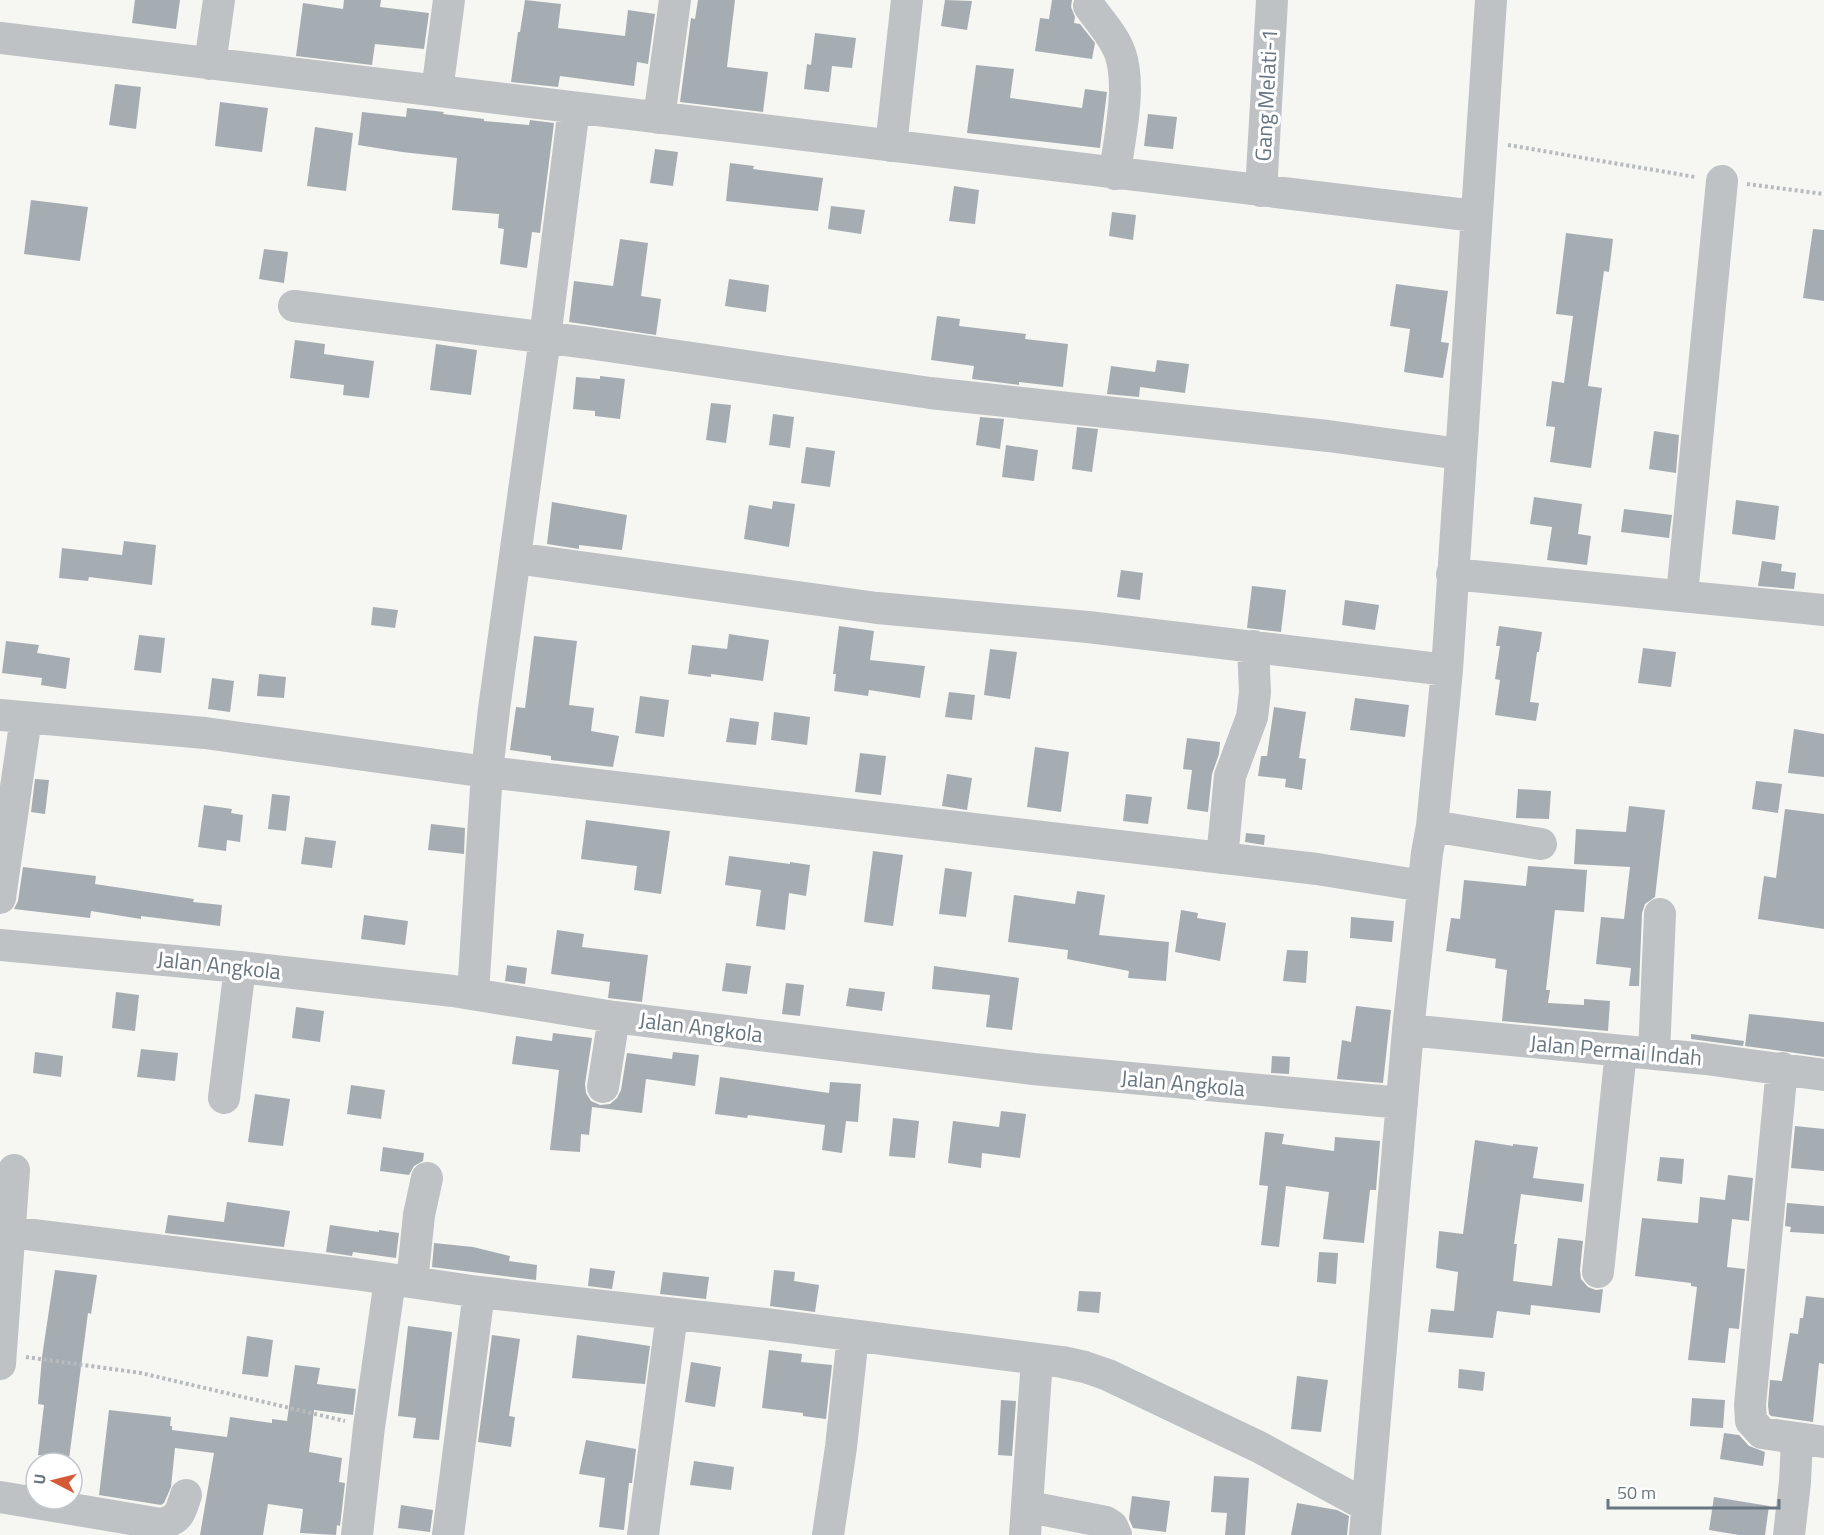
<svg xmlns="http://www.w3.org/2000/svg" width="1824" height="1535" font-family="'Titillium Web',sans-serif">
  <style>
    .building { fill: #a6adb2 }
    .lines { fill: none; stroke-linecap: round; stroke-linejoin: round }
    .path { stroke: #b8bbbd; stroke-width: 4; stroke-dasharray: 3 3; stroke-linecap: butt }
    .minor { stroke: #bec2c5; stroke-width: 32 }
    .labels { text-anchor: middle; stroke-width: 6; stroke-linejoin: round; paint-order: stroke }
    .street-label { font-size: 22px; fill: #687682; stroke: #fff }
  </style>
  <rect width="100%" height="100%" fill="#f6f6f3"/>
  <path class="building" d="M135 0H180L176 29 132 23Z
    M344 0H381L380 7 429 13 424 49 375 44 372 65 296 56 303 3 343 9Z
    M525 0 561 4 558 28 625 36 628 10 655 14 648 64 637 62 634 86 560 76 558 87 511 82 518 32H520Z
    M698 0H735L727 67 768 72 763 112 680 102 691 18 695 19Z
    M945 0 972 1 967 30 941 26Z
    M1052 0H1072L1071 7 1075 17 1074 23 1080 24 1095 43 1092 59 1035 51 1040 18 1049 19Z
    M815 33 856 38 852 68 832 66 829 92 804 89 807 64 811 65Z
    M976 65 1014 69 1010 98 1082 108 1085 89 1107 92 1100 148 967 133Z
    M115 84 141 87 136 129 109 125Z
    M220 102 268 108 262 152 215 146Z
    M407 108 444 112 443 114 484 119V121L529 125 530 120 554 123 540 233 532 232 527 268 500 264 504 229 498 228 499 214 452 210 457 158 402 152 358 145 362 112 406 117Z
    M1148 114 1177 117 1173 149 1144 146Z
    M315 127 353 133 346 191 307 186Z
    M655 149 678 152 673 186 650 183Z
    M730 163 754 166 753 169 823 178 818 211 726 201Z
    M954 186 979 190 975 224 949 221Z
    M31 200 88 207 80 261 24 254Z
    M831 206 865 210 861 234 828 229Z
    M1112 212 1136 215 1133 240 1109 236Z
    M1813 229 1824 230V301L1803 298Z
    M1566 233 1613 239 1609 272 1604 271 1588 386 1602 388 1591 468 1550 462 1555 427 1546 426 1552 381 1564 383 1573 316 1556 314Z
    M620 239 648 243 641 296 661 299 656 335 569 322 574 281 613 286Z
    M264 249 288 252 284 283 259 279Z
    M729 279 769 285 766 312 725 306Z
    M1396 284 1448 291 1441 342 1449 343 1443 378 1404 372 1410 329 1390 326Z
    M937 316 960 319 959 326 1026 334 1025 339 1068 344 1063 387 1019 382V385L972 379 974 366 931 360Z
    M295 340 325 344 324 354 374 361 369 398 343 395 344 385 290 378Z
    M436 344 477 350 471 395 430 390Z
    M1157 360 1189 364 1185 393 1140 387 1139 397 1107 394 1111 366 1155 372Z
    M600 376 625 379 620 419 595 416V411L573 409 576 377 600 379Z
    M711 403 731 405 726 443 706 440Z
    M773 414 794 417 790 448 769 445Z
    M980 417 1004 419 1000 449 976 445Z
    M1077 427 1098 429 1092 472 1072 469Z
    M1654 431 1679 435 1676 473 1649 469Z
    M1006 445 1038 450 1034 481 1002 477Z
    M806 447 835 451 830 487 801 483Z
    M1534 497 1582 504 1578 534 1591 536 1587 565 1547 560 1552 527 1530 524Z
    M1736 500 1779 506 1775 540 1732 534Z
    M773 501 795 504 789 547 744 539 749 505 772 509Z
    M552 502 627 515 622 550 579 545V549L547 544Z
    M1624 509 1672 515 1669 538 1621 532Z
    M124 541 156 545 152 585 89 577 88 581 59 578 62 548 122 555Z
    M1762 561 1782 564 1781 571 1796 573 1794 589 1758 586Z
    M1121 570 1143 573 1140 600 1117 597Z
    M1252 586 1286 590 1281 632 1247 628Z
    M1345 600 1379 605 1375 630 1342 625Z
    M373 607 398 610 395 628 371 625Z
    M839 626 874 631 870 660 925 666 920 698 869 690 868 696 834 691 836 674H833Z
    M1499 626 1542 632 1539 652H1537L1530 702 1539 703 1536 721 1495 715 1500 680 1495 679 1500 646H1496Z
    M729 634 769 640 763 681 711 674V677L688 674 692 645 727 649Z
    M139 635 165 638 161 673 134 670Z
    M534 636 577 641 569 705 594 708 591 731 619 736 613 767 551 760V756L510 750 516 707 525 708Z
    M6 641 39 645 37 653 70 658 66 689 41 685 42 678 2 673Z
    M1643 648 1676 652 1671 687 1638 683Z
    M990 649 1017 652 1010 699 984 695Z
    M259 674 286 677 284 698 257 696Z
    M212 678 234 681 230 712 208 709Z
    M949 692 975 695 972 720 945 717Z
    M640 696 669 700 664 737 635 733Z
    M1355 698 1409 705 1405 737 1350 730Z
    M1274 707 1306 712 1299 758 1306 759 1302 790 1285 787 1286 779 1258 776 1261 756H1267Z
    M774 712 810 717 807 745 771 740Z
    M730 718 759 722 756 745 726 742Z
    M1794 729 1824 734V777L1788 773Z
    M1187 738 1220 742 1219 754 1212 774 1208 812 1187 809 1192 770 1183 769Z
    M1035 747 1069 752 1061 812 1027 807Z
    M860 753 886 756 881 795 855 792Z
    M947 774 972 778 967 810 942 806Z
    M35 779 49 780 45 814 31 812Z
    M1756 781 1782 784 1778 813 1752 809Z
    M1518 789 1551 791 1549 819 1516 818Z
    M272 794 290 796 286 831 268 829Z
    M1126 794 1152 797 1148 824 1123 821Z
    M204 805 232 809 231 813 243 815 240 842 227 840 226 851 198 847Z
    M1629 806 1665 810 1655 897 1645 904 1642 913 1639 986H1629L1631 968 1596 964 1601 917 1624 919 1630 867 1574 864 1576 829 1626 832Z
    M1785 809 1824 814V929L1758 919 1764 876 1776 878Z
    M586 820 670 831 661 894 634 890 637 866 581 859Z
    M431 824 465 828 464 854 428 850Z
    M1246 833 1265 835 1264 845 1245 842Z
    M305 837 336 841 332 868 301 864Z
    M873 851 903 855 893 926 864 922Z
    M729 856 790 864V862L810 865 806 896 789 893 785 930 756 926 761 890 725 885Z
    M1528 866 1587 870 1584 912 1555 910 1546 990H1550L1548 1003 1584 1005V999L1610 1001 1608 1031 1502 1021 1507 970 1495 968 1496 959 1446 951 1451 918 1460 919 1464 880 1526 886Z
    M23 867 96 876 95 884 194 899 193 902 222 905 220 926 141 916V919L91 911 90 918 14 909 18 901Z
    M945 868 972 872 966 917 939 914Z
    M1077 891 1105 895 1099 935 1169 942 1166 981 1128 978 1129 971 1067 959 1068 950 1008 942 1014 895 1075 904Z
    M1181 910 1198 913 1197 918 1226 923 1220 961 1175 952Z
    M364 915 408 921 405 945 361 939Z
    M1351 917 1394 921 1392 942 1350 938Z
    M557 930 584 934 582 947 648 955 642 1002 608 998 610 982 551 974Z
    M1287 950 1308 951 1306 983 1283 981Z
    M726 963 751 966 747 994 722 991Z
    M507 965 527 968 525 984 505 981Z
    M934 966 1019 978 1012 1030 986 1027 990 995 932 989Z
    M786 983 804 985 800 1016 782 1014Z
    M849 988 885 992 882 1011 846 1006Z
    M116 992 139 995 135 1031 112 1028Z
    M1356 1006 1391 1010 1383 1083 1337 1079 1342 1040 1351 1042Z
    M296 1007 324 1011 320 1042 292 1038Z
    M1749 1014 1824 1022V1057L1745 1046Z
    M553 1033 592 1038 585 1084 586 1093 591 1101 600 1105 610 1104 617 1098 621 1090 627 1053 672 1059 673 1052 699 1055 695 1086 646 1079 642 1113 592 1107 589 1135 581 1134 580 1152 550 1150 559 1070 512 1064 516 1036 552 1041Z
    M1691 1034 1744 1041 1743 1046 1691 1039Z
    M141 1049 178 1053 175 1081 137 1077Z
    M35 1052 63 1056 61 1077 33 1073Z
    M1272 1056 1290 1057 1289 1074 1271 1073Z
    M720 1077 829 1093 830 1082 861 1084 858 1122 846 1121 842 1153 822 1150 825 1125 748 1115 747 1118 715 1114Z
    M351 1085 385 1090 381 1119 347 1114Z
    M255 1094 290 1099 283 1146 248 1142Z
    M1001 1111 1026 1114 1020 1158 982 1153 981 1168 948 1163 953 1121 999 1127Z
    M893 1118 919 1121 915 1158 889 1156Z
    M1795 1126 1824 1129V1171L1791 1168Z
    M1265 1132 1284 1134 1282 1144 1334 1151 1335 1137 1380 1141 1376 1190H1370L1364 1243 1323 1239 1329 1192 1286 1186 1279 1247 1261 1245 1268 1186 1259 1185Z
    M1475 1140 1513 1146V1144L1538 1147 1533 1178 1584 1184 1582 1202 1521 1194 1514 1244H1517L1513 1281 1552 1286 1558 1238 1583 1241 1580 1270 1581 1279 1588 1287 1596 1290 1603 1289 1600 1313 1531 1305 1530 1315 1497 1311 1493 1338 1428 1332 1431 1309 1454 1311 1458 1272 1436 1268 1439 1231 1463 1234Z
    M383 1147 424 1153 423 1161 414 1166 409 1175 380 1171Z
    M1660 1157 1684 1159 1682 1184 1657 1181Z
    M1728 1175 1753 1178 1749 1221 1732 1219 1727 1267 1745 1269 1739 1329 1729 1328 1725 1363 1688 1360 1697 1287 1691 1286V1283L1635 1276 1642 1218 1698 1223 1700 1197 1725 1200Z
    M227 1202 290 1211 284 1247 165 1233 168 1215 224 1222Z
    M1787 1203 1824 1206V1234L1790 1232 1791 1227 1785 1226Z
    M330 1225 379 1232V1230L399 1233 396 1258 353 1252 352 1256 326 1252Z
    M434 1243 473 1247 510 1256 509 1261 537 1265 536 1280 432 1267Z
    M1319 1252 1338 1253 1336 1284 1317 1282Z
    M590 1268 615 1271 612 1289 588 1286Z
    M55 1270 97 1275 91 1314 88 1313 69 1459 38 1455 44 1405 38 1404 42 1357Z
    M774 1270 795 1272 794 1281 819 1285 815 1312 770 1306Z
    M663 1272 709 1277 706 1299 660 1294Z
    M1079 1291 1101 1292 1099 1313 1077 1311Z
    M1806 1296 1824 1298V1364L1819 1363 1813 1422 1771 1416 1769 1414 1768 1405 1770 1380 1782 1381 1790 1333 1798 1334 1800 1318H1803Z
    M408 1326 452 1332 439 1440 413 1438 416 1418 398 1416Z
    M492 1335 520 1339 509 1416 515 1417 511 1447 478 1442Z
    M577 1335 650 1346 645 1384 572 1378Z
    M247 1336 273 1340 268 1377 242 1374Z
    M769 1350 802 1354 801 1362 832 1365 826 1419 803 1416V1413L762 1408Z
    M691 1362 721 1367 715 1407 685 1402Z
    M295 1365 320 1368 317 1384 356 1389 353 1415 314 1410 309 1452 342 1458 339 1482 345 1483 340 1526 337 1525 336 1535 300 1533 303 1509 268 1504 263 1535H200L214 1453 175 1448 171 1487 164 1503 161 1505 99 1495 109 1410 171 1417 170 1426H172V1430L227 1437 230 1417 272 1423V1419L287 1421Z
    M1459 1369 1485 1372 1483 1391 1458 1388Z
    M1297 1376 1328 1380 1321 1432 1291 1429Z
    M1692 1398 1725 1400 1723 1428 1690 1426Z
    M1001 1400 1016 1401 1012 1456 998 1455Z
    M1724 1433 1739 1435 1749 1446 1765 1452 1763 1466 1720 1459Z
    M586 1440 636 1449 632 1483H629L624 1530 599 1527 605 1478 579 1474Z
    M694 1461 734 1467 731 1490 690 1485Z
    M1214 1476 1249 1478 1245 1535H1225L1227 1513 1211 1512Z
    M1132 1496 1170 1501 1166 1532 1133 1528 1129 1519Z
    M1714 1497 1769 1506 1765 1535H1739L1709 1530Z
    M1297 1503 1337 1510 1349 1516 1347 1535H1291Z
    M401 1505 433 1510 430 1532 398 1528Z"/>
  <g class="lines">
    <path class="path" d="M1508 145 1695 177
      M1747 184 1824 194
      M26 1357 141 1373 345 1421"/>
    <path class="minor" d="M1089 6C1099 20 1114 36 1120 53 1132 87 1119 138 1115 174
      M0 38 1475 216
      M210 64 219 0
      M437 91 449 0
      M659 118 675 0
      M891 146 907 0
      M1261 191 1272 0
      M294 306 589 343 930 393 1328 436 1460 454
      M515 558 877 608 1088 627 1447 670
      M1452 574 1824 610
      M1682 595 1722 181
      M0 715 205 733 487 772 1317 869 1423 886
      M1432 826 1541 844
      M1222 858 1230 776 1252 717 1255 692 1253 646
      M0 898 26 718
      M0 945 240 967 453 991 614 1017 1033 1069 1402 1103
      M473 994 487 772 494 709 545 338 574 108
      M1408 1030 1706 1059 1824 1075
      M1654 1054 1660 914
      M1782 1068 1750 1405 1751 1421 1762 1433 1824 1442
      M603 1087 614 1017
      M224 1098 240 967
      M0 1231 355 1274 479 1292 765 1324 1062 1362 1085 1367 1108 1375 1259 1447 1367 1506
      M1598 1272 1621 1051
      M412 1282 419 1215 427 1178
      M0 1364 14 1170
      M0 1497 161 1524C180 1519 180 1513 186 1495
      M1029 1507 1106 1522 1112 1526 1116 1535
      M357 1535 369 1427 390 1280
      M448 1535 479 1292
      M643 1535 672 1314
      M828 1535 841 1447 853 1336
      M1025 1535 1037 1359
      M1365 1535 1408 1030 1427 853 1432 826 1447 670 1491 0
      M1789 1535 1795 1482 1797 1439"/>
  </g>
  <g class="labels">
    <g class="street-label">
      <text transform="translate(1266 95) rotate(-87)" y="8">Gang Melati-1</text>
      <text transform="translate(219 965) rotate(6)" y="8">Jalan Angkola</text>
      <text transform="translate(701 1027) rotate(7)" y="8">Jalan Angkola</text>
      <text transform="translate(1616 1050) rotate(5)" y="8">Jalan Permai Indah</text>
      <text transform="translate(1183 1083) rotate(5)" y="8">Jalan Angkola</text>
    </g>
  </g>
  <g transform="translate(54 1481) rotate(277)"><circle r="28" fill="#ffffff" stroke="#c3c8cd" stroke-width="1.5"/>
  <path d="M0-4.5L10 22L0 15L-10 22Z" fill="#d45b36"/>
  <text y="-9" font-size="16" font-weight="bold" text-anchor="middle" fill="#687682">U</text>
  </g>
  <path d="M1608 1499v9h171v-9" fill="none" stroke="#687682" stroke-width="3"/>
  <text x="1617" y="1499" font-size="18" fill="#687682" stroke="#ffffff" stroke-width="4.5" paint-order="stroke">50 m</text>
</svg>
